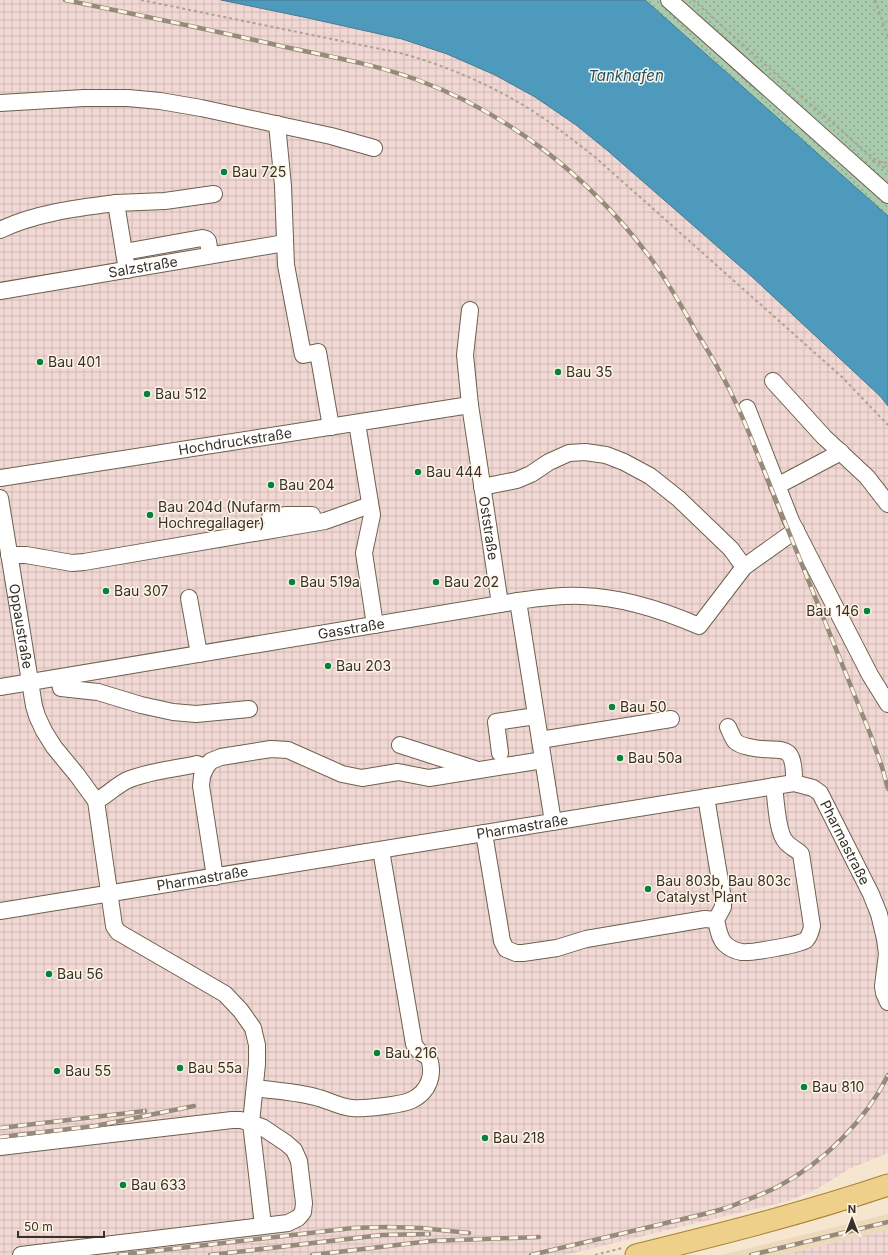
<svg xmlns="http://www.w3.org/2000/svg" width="888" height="1255" font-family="Inter,sans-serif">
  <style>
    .built { fill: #edd9bb }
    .industrial { fill: url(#industrial-grid) }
    .green { fill: url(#green-dots) }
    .water { fill: #4e9abd; stroke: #477a90 }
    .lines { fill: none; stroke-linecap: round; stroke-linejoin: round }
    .minor-casing { stroke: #6e604c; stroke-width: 18 }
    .major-casing { stroke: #a68436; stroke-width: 23 }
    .path { stroke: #aea290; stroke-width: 2; stroke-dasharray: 3 3; stroke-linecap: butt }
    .minor { stroke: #fff; stroke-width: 16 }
    .major { stroke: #eed08b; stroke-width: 21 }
    .rail-casing { stroke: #968b7a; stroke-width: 4.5 }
    .rail { stroke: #fef4e6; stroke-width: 3; stroke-dasharray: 9; stroke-linecap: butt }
    .poi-dot { fill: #05833c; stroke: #fef4e6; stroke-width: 1.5 }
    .labels { text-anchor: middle; stroke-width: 3; stroke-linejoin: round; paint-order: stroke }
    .poi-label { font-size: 14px; fill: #373127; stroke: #fef4e6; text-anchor: start }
    .street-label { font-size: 14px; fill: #373127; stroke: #fef4e6 }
    .water-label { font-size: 15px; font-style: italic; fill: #18546d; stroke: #fef4e6 }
  </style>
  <defs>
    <pattern id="industrial-grid" width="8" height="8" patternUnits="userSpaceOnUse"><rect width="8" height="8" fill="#f2d8d4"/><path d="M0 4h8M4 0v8" fill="none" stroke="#d0bab6"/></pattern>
    <pattern id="green-dots" width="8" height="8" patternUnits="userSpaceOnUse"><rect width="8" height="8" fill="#a7cbac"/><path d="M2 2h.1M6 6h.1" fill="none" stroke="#89a58c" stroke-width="1.8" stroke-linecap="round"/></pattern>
  </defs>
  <rect width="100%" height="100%" fill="#f6e6cf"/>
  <path class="built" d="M888 1214V1230L782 1255H721Z"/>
  <path class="industrial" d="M0 0H221L308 18 402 39 447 54 495 75 535 97 576 125 608 151 750 275 880 396 888 406V1153L849 1169 817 1189 788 1201 565 1255H0Z
    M888 1230V1255H782Z"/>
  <path class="green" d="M645 0H888V216Z"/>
  <path class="water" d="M221 0H645L888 216V406L880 396 750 275 608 151 576 125 535 97 495 75 447 54 402 39 308 18Z"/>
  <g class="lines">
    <defs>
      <g id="minor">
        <path d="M669 0 888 195"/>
        <path d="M0 103 84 98H128L160 101 201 108 331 136 374 148"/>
        <path d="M277 124 283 186 286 265 303 355 318 352 331 427"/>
        <path d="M0 230C35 213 77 208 116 203"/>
        <path d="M124 252 202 238 206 239 208 241 210 255"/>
        <path d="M127 270 116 203 165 201 214 194"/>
        <path id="s1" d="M0 291 285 243"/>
        <path id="s2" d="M470 310 465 355 470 405 500 604"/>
        <path d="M773 381 824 437 867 477 888 504"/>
        <path d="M747 408 791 521 870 675 888 704"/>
        <path d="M357 423 372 515 364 553 375 625"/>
        <path id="s3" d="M0 478 470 405"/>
        <path d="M777 486 841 452"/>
        <path d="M482 487 517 480 531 474 549 462 569 453 585 452 606 455 624 462 650 476 679 499 731 549 744 567"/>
        <path id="s4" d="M0 498 34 706 37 716 44 731 54 747 77 775 96 801 114 926 118 932 225 994 241 1011 253 1028 257 1045V1064L251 1123 263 1225"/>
        <path d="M270 517 287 515H312"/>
        <path d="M9 555H26L72 563 84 562 325 521 370 505"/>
        <path d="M189 598 199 654"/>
        <path d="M518 601 553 822"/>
        <path d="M59 678 61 688 98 692 141 705 173 712 196 714 249 709"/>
        <path id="s5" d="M0 687 518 601C539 598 560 595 582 596 622 597 662 610 699 626L744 567 796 530"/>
        <path d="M728 727C730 731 732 737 735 741 739 745 744 746 749 747 780 755 795 737 794 783"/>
        <path d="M540 740 671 719"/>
        <path d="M400 745 475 769"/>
        <path d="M500 753 496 722 536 716"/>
        <path d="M706 797 723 899V907L716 920C718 928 719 938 725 944 729 948 736 951 742 952 751 953 799 945 806 940 810 936 811 931 812 926L801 854C796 849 790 847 786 842 777 833 776 800 774 786"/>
        <path d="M96 801C108 795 117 784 130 779 151 771 175 769 197 764L206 767"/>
        <path d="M484 833 502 941 506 949 516 953H523L557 948 586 939 705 919 716 920"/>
        <path d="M215 877 201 786 202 776 206 767 211 761 221 757 271 749 288 750 342 774 362 778 398 772 429 778 543 760"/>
        <path id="s6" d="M0 911 794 783 813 788 820 793 871 894 879 914 885 939 887 954 883 986 884 993 888 1002"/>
        <path d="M255 1088C276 1091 299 1092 319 1098 330 1101 340 1107 352 1108 364 1109 402 1105 412 1100 420 1096 426 1090 429 1082 432 1075 432 1062 427 1056 420 1053 417 1050 414 1044L381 850"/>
        <path d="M0 1147 232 1120H241L262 1127 286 1143 294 1150 299 1161 304 1203 303 1212 298 1218 288 1223 21 1255"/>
      </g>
      <path id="major" d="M636 1255C721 1234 805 1213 888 1185"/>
    </defs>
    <use href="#minor" class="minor-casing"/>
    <use href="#major" class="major-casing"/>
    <path class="path" d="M141 0 400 53C455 68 510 93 556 127 569 137 582 147 595 157L842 377 888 425
      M693 0 778 76 888 171
      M875 0 888 37
      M872 161 888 163
      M595 1255 622 1248"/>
    <use href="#minor" class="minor"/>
    <use href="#major" class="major"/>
    <defs>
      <path id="rail" d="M65 0C139 15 212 30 285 47 328 56 373 64 415 79 509 113 589 177 649 256 667 280 682 307 697 333 710 354 723 375 733 397 739 409 744 421 749 433L871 736 882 767 888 789
        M0 1128 145 1111
        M0 1137 95 1126 194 1106
        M119 1255 353 1228 386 1227 421 1228 469 1233
        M210 1255 382 1235 429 1234
        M312 1255 431 1241 539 1237
        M531 1255C574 1245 616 1235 658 1225 681 1219 704 1215 726 1208 744 1201 762 1195 779 1186 823 1163 867 1119 888 1075
        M751 1255 888 1222"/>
    </defs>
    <use href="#rail" class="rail-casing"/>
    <use href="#rail" class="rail"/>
  </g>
  <g class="poi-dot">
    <circle cx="224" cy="172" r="4"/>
    <circle cx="40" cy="362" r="4"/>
    <circle cx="558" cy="372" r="4"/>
    <circle cx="147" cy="394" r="4"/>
    <circle cx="418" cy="472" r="4"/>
    <circle cx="271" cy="485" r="4"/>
    <circle cx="150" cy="515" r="4"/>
    <circle cx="292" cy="582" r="4"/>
    <circle cx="436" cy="582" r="4"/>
    <circle cx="106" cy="591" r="4"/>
    <circle cx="867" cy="611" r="4"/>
    <circle cx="328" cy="666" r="4"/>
    <circle cx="612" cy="707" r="4"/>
    <circle cx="620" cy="758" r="4"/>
    <circle cx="648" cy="889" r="4"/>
    <circle cx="49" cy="974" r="4"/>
    <circle cx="377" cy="1053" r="4"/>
    <circle cx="180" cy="1068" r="4"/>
    <circle cx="57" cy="1071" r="4"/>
    <circle cx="804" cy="1087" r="4"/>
    <circle cx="485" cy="1138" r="4"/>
    <circle cx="123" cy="1185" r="4"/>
  </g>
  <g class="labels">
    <g class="poi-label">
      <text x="232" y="177">Bau 725</text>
      <text x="48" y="367">Bau 401</text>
      <text x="566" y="377">Bau 35</text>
      <text x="155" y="399">Bau 512</text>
      <text x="426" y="477">Bau 444</text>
      <text x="279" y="490">Bau 204</text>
      <text x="158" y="512">Bau 204d (Nufarm<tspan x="158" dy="16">Hochregallager)</tspan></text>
      <text x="300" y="587">Bau 519a</text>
      <text x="444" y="587">Bau 202</text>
      <text x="114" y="596">Bau 307</text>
      <text x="859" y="616" text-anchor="end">Bau 146</text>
      <text x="336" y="671">Bau 203</text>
      <text x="620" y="712">Bau 50</text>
      <text x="628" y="763">Bau 50a</text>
      <text x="656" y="886">Bau 803b, Bau 803c<tspan x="656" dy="16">Catalyst Plant</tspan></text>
      <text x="57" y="979">Bau 56</text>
      <text x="385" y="1058">Bau 216</text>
      <text x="188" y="1073">Bau 55a</text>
      <text x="65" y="1076">Bau 55</text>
      <text x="812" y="1092">Bau 810</text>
      <text x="493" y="1143">Bau 218</text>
      <text x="131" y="1190">Bau 633</text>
    </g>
    <g class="street-label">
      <text dy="5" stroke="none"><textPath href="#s1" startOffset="145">Salzstraße</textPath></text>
      <text dy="5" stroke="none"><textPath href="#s3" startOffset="238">Hochdruckstraße</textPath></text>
      <text dy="5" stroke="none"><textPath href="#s2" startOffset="220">Oststraße</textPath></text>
      <text dy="5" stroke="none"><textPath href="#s4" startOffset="130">Oppaustraße</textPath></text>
      <text dy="5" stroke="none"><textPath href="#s5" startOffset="356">Gasstraße</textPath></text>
      <text dy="5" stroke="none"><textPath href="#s6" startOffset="529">Pharmastraße</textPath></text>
      <text dy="5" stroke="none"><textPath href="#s6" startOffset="888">Pharmastraße</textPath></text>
      <text dy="5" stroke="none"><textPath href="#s6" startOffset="205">Pharmastraße</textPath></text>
    </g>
    <g class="water-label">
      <text x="626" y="81">Tankhafen</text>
    </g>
  </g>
  <g transform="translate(852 1219)" stroke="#fef4e6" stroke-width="3" paint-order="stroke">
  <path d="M0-3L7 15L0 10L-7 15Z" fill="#373127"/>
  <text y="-6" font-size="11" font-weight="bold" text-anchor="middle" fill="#373127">N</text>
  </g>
  <path d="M18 1231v6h86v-6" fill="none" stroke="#373127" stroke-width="2"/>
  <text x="24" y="1231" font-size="12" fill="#373127" stroke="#fef4e6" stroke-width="3" paint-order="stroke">50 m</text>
</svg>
